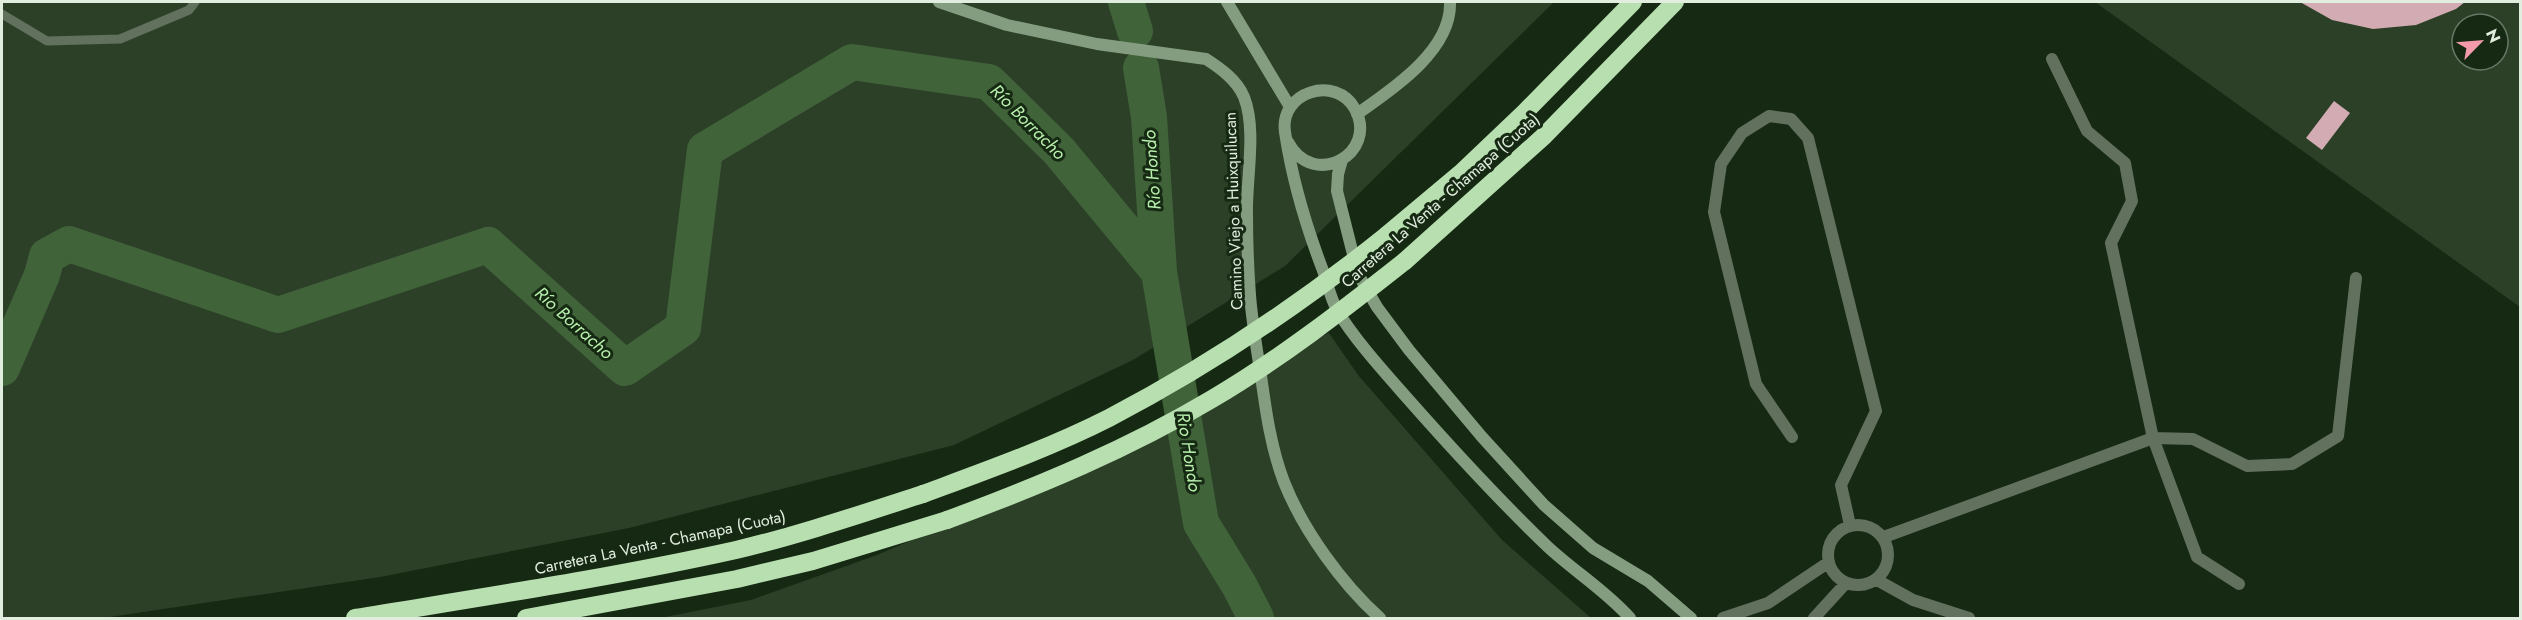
<svg xmlns="http://www.w3.org/2000/svg" width="2522" height="620" font-family="Jost,sans-serif">
  <style>
    .green { fill: #2c4028; fill-rule: evenodd }
    .lines { fill: none; stroke-linecap: round; stroke-linejoin: round }
    .river { stroke: #41633a; stroke-width: 36 }
    .building { fill: #d3abb2 }
    .service { stroke: #62715e; stroke-width: 9 }
    .minor { stroke: #62715e; stroke-width: 12 }
    .secondary { stroke: #849d80; stroke-width: 12 }
    .motorway { stroke: #b8dfb0; stroke-width: 18 }
    .motorway-bridge { stroke: #b8dfb0; stroke-width: 18 }
    .labels { text-anchor: middle; stroke-width: 6; stroke-linejoin: round; paint-order: stroke }
    .street-label { font-size: 16px; fill: #e1edde; stroke: #162913 }
    .water-label { font-size: 18px; font-style: italic; fill: #b8efad; stroke: #162913 }
  </style>
  <rect width="100%" height="100%" fill="#162913"/>
  <path class="green" d="M2 2H1554L1285 266 1133 360 954 445 629 528 380 577 103 618H2Z
    M2095 2H2520V307ZM2462 24H2498V60H2462Z
    M1329 333 1358 375 1502 540 1591 618H660L751 600 877 555 968 516 1158 434 1289 348Z"/>
  <g class="lines">
    <path class="river" d="M1126 2 1135 31
      M1141 68 1149 117 1159 272 1201 523 1239 585 1256 618
      M2 368 42 275 47 256 69 244 278 315 488 245 625 368 683 328 705 150 852 62 989 82 1059 151 1159 272"/>
  </g>
  <path class="building" d="M2300 2H2465L2456 9 2416 25 2373 29 2332 20Z
    M2334 101 2350 113 2322 150 2306 138Z"/>
  <g class="lines">
    <path class="service" d="M2 14 47 41 120 39 189 10 195 2"/>
    <path class="minor" d="M2052 59 2087 131 2125 163 2132 201 2111 243 2153 438 2197 557 2239 584
      M1792 437 1756 384 1714 212 1721 164 1742 133 1769 116 1791 119 1808 138 1876 411 1841 485 1850 525
      M1828 555a30 30 0 1 1 60 0a30 30 0 1 1-60 0Z
      M1884 537 2153 438 2193 439 2247 466 2292 464 2338 436 2356 278
      M1877 580 1913 600 1969 618
      M1723 618 1768 603 1829 562
      M1814 618 1846 583"/>
    <path class="secondary" d="M939 2 1007 25 1097 44 1206 59C1220 68 1237 80 1244 97 1257 130 1246 179 1247 214 1247 241 1248 268 1250 295 1252 322 1257 350 1261 376 1266 412 1271 448 1284 482 1303 530 1342 584 1380 618
      M1227 2 1290 107
      M1357 114C1393 89 1452 50 1450 2
      M1288 142C1313 190 1379 154 1355 109 1336 74 1279 92 1285 132 1292 179 1305 223 1322 268 1327 281 1330 297 1337 310 1354 339 1386 374 1408 399 1453 450 1499 500 1548 547 1575 572 1606 591 1630 618
      M1342 160 1338 174 1337 191 1358 274 1377 307 1409 350 1482 437 1544 505 1593 548 1648 581 1691 618"/>
    <path class="motorway" d="M1387 235 1461 173 1524 113 1633 2
      M1405 261 1544 136 1675 2
      M355 618C482 597 610 578 736 550 799 535 861 514 923 494
      M526 618 737 579 813 561 947 520"/>
    <path class="motorway-bridge" d="M923 494C985 471 1050 448 1109 418 1207 367 1301 304 1387 235
      M947 520C1039 486 1128 449 1212 399 1280 359 1343 310 1405 261"/>
  </g>
  <g class="labels">
    <g class="street-label">
      <text transform="translate(1440 200) rotate(-41)" y="6">Carretera La Venta - Chamapa (Cuota)</text>
      <text transform="translate(1233 211) rotate(-92)" y="6">Camino Viejo a Huixquilucan</text>
      <text transform="translate(660 542) rotate(-12)" y="6">Carretera La Venta - Chamapa (Cuota)</text>
    </g>
    <g class="water-label">
      <text transform="translate(1028 122) rotate(45)" y="6">Río Borracho</text>
      <text transform="translate(1152 170) rotate(-94)" y="6">Río Hondo</text>
      <text transform="translate(574 323) rotate(42)" y="6">Río Borracho</text>
      <text transform="translate(1189 452) rotate(81)" y="6">Rio Hondo</text>
    </g>
  </g>
  <rect width="2522" height="620" fill="none" stroke="#e1edde" stroke-width="6"/>
  <g transform="translate(2480 42) rotate(65)"><circle r="28" fill="#162913" stroke="#677764" stroke-width="1.5"/>
  <path d="M0-4.5L10 22L0 15L-10 22Z" fill="#f39aab"/>
  <text y="-9" font-size="16" font-weight="bold" text-anchor="middle" fill="#e1edde">N</text>
  </g>
</svg>
